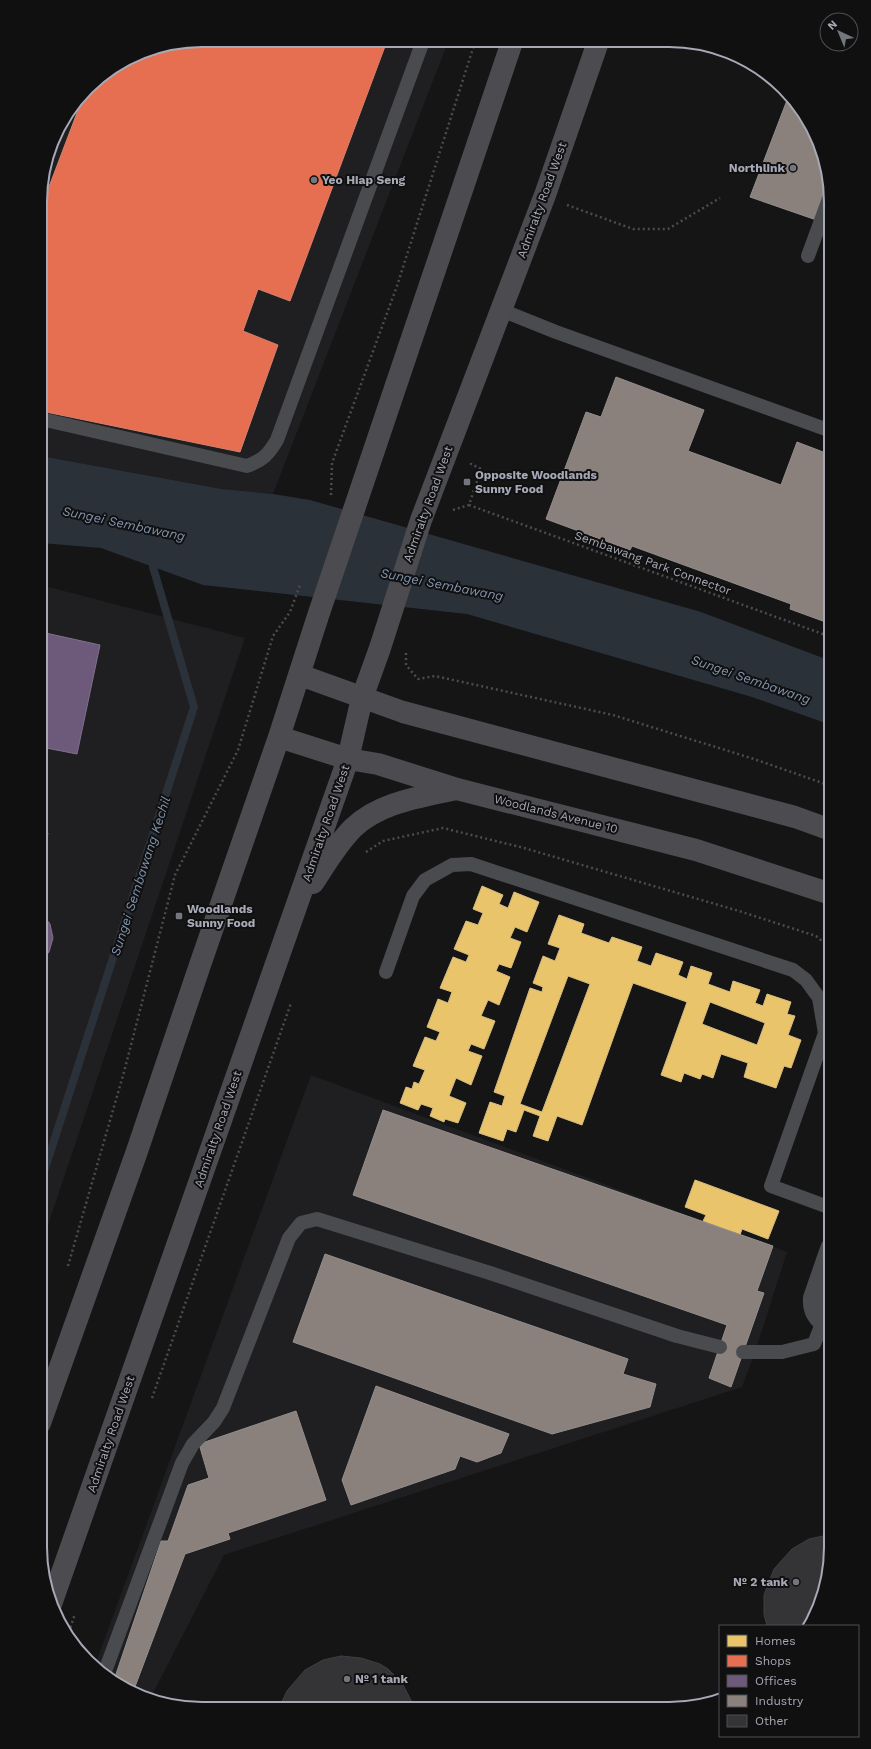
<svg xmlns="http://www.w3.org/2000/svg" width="871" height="1749" font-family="'Work Sans',sans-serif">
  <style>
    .built { fill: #1f1f21 }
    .water { fill: #2b3139 }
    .homes { fill: #e9c46a; stroke: #d5bc81; fill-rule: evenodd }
    .shops { fill: #e76f51; stroke: #d4816f }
    .offices { fill: #6d597a; stroke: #7e718c }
    .industry { fill: #8a817c; stroke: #938d8d }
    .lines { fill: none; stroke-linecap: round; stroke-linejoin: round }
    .stream { stroke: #2b3139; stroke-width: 8 }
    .building { fill: #343436; stroke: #3e3f42 }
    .path { stroke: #4b4c50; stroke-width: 2.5; stroke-dasharray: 2 3; stroke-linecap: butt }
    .service { stroke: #4a4b4e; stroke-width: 14 }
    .minor { stroke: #4a4b4e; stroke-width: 22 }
    .primary { stroke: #4c4c50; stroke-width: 22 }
    .poi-dot { fill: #74767e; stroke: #101011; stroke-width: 1.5 }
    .labels { text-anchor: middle; stroke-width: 4; stroke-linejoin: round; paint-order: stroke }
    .poi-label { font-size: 12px; font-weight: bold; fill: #a7aab6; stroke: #101011; text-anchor: start }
    .street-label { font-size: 12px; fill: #a7aab6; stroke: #101011 }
    .water-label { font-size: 13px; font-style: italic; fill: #8094af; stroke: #101011 }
    .rim { fill: none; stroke: #a7aab6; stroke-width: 2 }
  </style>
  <rect width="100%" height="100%" fill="#151516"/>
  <path class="built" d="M202 40 448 42 273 494 222 489 41 456V181L57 130 95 80 140 52Z
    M41 585 245 638 40 1249Z
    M311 1075 787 1252 755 1352 742 1387 224 1555 150 1699 140 1697 94 1668Z"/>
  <path class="water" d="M41 456 222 489 273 494 310 500 701 612 831 661V725L752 697 467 614 203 585 101 548 41 543Z"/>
  <path class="homes" d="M482 886 503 895 499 904 508 908 514 892 539 902 527 932 515 927 510 938 521 942 511 968 499 964 496 971 510 977 499 1005 488 1000 481 1016 495 1021 484 1049 471 1044 468 1051 482 1056 471 1085 456 1078 449 1096 466 1103 458 1123 445 1119 444 1122 430 1116 433 1108 421 1104 418 1110 400 1103 406 1087 412 1089 414 1082 419 1084 425 1070 413 1066 425 1037 436 1041 440 1032 427 1027 438 999 448 1003 452 992 440 988 453 957 466 962 469 955 454 949 466 921 478 925 483 913 473 909Z
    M559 915 584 924 581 933 609 943 612 937 642 947 637 961 651 966 656 953 683 962 678 975 687 979 691 966 712 973 708 984 730 992 733 981 760 990 755 1003 763 1006 767 994 791 1002 787 1014 795 1016 788 1035 801 1040 791 1068 784 1066 776 1088 744 1077 748 1063 721 1054 713 1078 702 1074 700 1079 684 1073 681 1082 661 1075 687 1002 633 983 582 1125 557 1116 548 1141 533 1136 540 1116 524 1110 516 1132 507 1129 503 1141 479 1133 490 1102 502 1106 505 1096 494 1092 530 988 542 992 543 987 533 983 543 956 555 961 560 948 548 944ZM568 976 590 984 542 1112 520 1104ZM710 1002 765 1023 757 1045 702 1024Z
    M695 1180 779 1211 768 1239 742 1229 740 1235 703 1221 706 1215 685 1207Z"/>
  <path class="shops" d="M202 40 387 41 290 301 258 289 243 331 278 345 240 452 41 411V208L83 97 95 80 140 52Z"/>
  <path class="offices" d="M41 632 100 645 77 754 41 747Z
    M41 826 48 833 41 862Z
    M41 912 50 924 53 938 49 952 41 961Z"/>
  <path class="industry" d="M789 95 804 112 822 150 831 202V221L826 219 825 223 750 197Z
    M616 377 704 410 688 451 781 485 797 442 831 455V624L790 609 791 604 632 546 630 550 546 519 586 412 601 417Z
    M383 1110 773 1246 757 1291 764 1293 731 1387 709 1378 727 1325 353 1195Z
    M325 1254 628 1359 623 1374 656 1384 650 1407 552 1434 293 1342Z
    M376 1386 509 1434 501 1453 477 1462 460 1456 455 1469 351 1505 342 1480Z
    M296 1411 326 1500 228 1533 230 1539 185 1554 133 1692 114 1680 161 1541H168L188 1485 209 1478 199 1444Z"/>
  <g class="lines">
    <path class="stream" d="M40 1184 194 707 153 567"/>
  </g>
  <path class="building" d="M828 1535H831V1557L819 1609 809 1626H767L764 1614V1595L774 1569 792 1549 809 1539Z
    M341 1656 361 1658 380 1664 388 1669 402 1683 415 1708H279L287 1691 305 1670 323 1660Z"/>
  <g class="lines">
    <path class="path" d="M567 205 633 229H668L720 198
      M331 495 332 463 397 286 475 42
      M469 505 831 637
      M453 510 469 505 481 469 471 464V462
      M406 653V665L418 679 435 676 613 715 754 759 831 786
      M366 852 383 841 443 828 524 848 739 911 816 936 831 949
      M68 1266 124 1072 175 875 238 750 273 636 290 612 300 585
      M152 1398 291 1003
      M67 1637 75 1614"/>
    <path class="service" d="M808 256 830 196
      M501 310 556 332 831 431
      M41 419 247 466C263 460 268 455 277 440L423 41
      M386 972 413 896 425 880 452 865 471 864 793 970 806 980 819 998 825 1033 771 1186 831 1208
      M743 1352H782L814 1344 823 1321
      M104 1674 182 1463 193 1444 214 1422 223 1408 289 1238 301 1223 317 1219 490 1273 677 1336 720 1347"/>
    <path class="minor" d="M831 1321H823C816 1314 813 1308 814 1298L831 1249"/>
    <path class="primary" d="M300 675 403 712 795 817 831 830
      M279 737 348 759 378 764 457 789 696 850 831 894
      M313 883C325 865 337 844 353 828 380 802 421 797 456 789
      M40 1423 136 1154 201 962 279 737 318 616 512 42
      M51 1604 348 759 362 698 380 648 421 520 545 195 598 42"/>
  </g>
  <g class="poi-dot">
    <circle cx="793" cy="168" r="4"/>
    <circle cx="314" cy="180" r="4"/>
    <rect x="463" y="478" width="8" height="8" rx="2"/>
    <rect x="175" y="912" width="8" height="8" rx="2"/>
    <circle cx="796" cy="1582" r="4"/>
    <circle cx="347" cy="1679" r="4"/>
  </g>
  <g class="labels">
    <g class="poi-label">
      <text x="785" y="172" text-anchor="end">Northlink</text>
      <text x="322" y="184">Yeo Hiap Seng</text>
      <text x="475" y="479">Opposite Woodlands<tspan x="475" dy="14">Sunny Food</tspan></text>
      <text x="187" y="913">Woodlands<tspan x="187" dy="14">Sunny Food</tspan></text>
      <text x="788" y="1586" text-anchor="end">№ 2 tank</text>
      <text x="355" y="1683">№ 1 tank</text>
    </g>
    <g class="street-label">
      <text transform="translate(542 200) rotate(-70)" y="4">Admiralty Road West</text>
      <text transform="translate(428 504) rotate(-70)" y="4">Admiralty Road West</text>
      <text transform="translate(653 563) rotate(20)" y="4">Sembawang Park Connector</text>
      <text transform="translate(556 814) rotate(14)" y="4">Woodlands Avenue 10</text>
      <text transform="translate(326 823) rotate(-71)" y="4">Admiralty Road West</text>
      <text transform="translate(218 1129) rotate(-71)" y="4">Admiralty Road West</text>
      <text transform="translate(111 1434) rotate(-71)" y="4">Admiralty Road West</text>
    </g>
    <g class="water-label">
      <text transform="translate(124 523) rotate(12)" y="5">Sungei Sembawang</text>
      <text transform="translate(442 584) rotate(11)" y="5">Sungei Sembawang</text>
      <text transform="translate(751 679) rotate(19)" y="5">Sungei Sembawang</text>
      <text transform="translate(140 876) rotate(-72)" y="5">Sungei Sembawang Kechil</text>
    </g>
  </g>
  <path d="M0 0H871V1749H0ZM202 47H669A155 155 0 0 1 824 202V1547A155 155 0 0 1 669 1702H202A155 155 0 0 1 47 1547V202A155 155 0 0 1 202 47Z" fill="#101011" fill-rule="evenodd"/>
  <path class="rim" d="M202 47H669A155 155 0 0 1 824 202V1547A155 155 0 0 1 669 1702H202A155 155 0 0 1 47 1547V202A155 155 0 0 1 202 47Z"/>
  <rect x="719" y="1625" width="140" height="112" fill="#101011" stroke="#4c4e53"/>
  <rect x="727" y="1635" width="20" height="12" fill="#e9c46a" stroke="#4c4e53"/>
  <text x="755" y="1645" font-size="12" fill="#a7aab6">Homes</text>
  <rect x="727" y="1655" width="20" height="12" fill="#e76f51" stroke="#4c4e53"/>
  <text x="755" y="1665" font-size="12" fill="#a7aab6">Shops</text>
  <rect x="727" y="1675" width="20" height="12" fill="#6d597a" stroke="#4c4e53"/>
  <text x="755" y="1685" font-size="12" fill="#a7aab6">Offices</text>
  <rect x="727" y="1695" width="20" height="12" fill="#8a817c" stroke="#4c4e53"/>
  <text x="755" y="1705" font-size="12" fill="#a7aab6">Industry</text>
  <rect x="727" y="1715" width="20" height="12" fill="#343436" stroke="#4c4e53"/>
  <text x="755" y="1725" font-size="12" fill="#a7aab6">Other</text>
  <g transform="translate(839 32) rotate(316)"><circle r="19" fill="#101011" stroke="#4c4e53"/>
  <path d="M0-3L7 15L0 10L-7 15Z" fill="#74767e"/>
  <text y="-6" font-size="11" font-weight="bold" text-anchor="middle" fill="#a7aab6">N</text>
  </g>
</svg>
